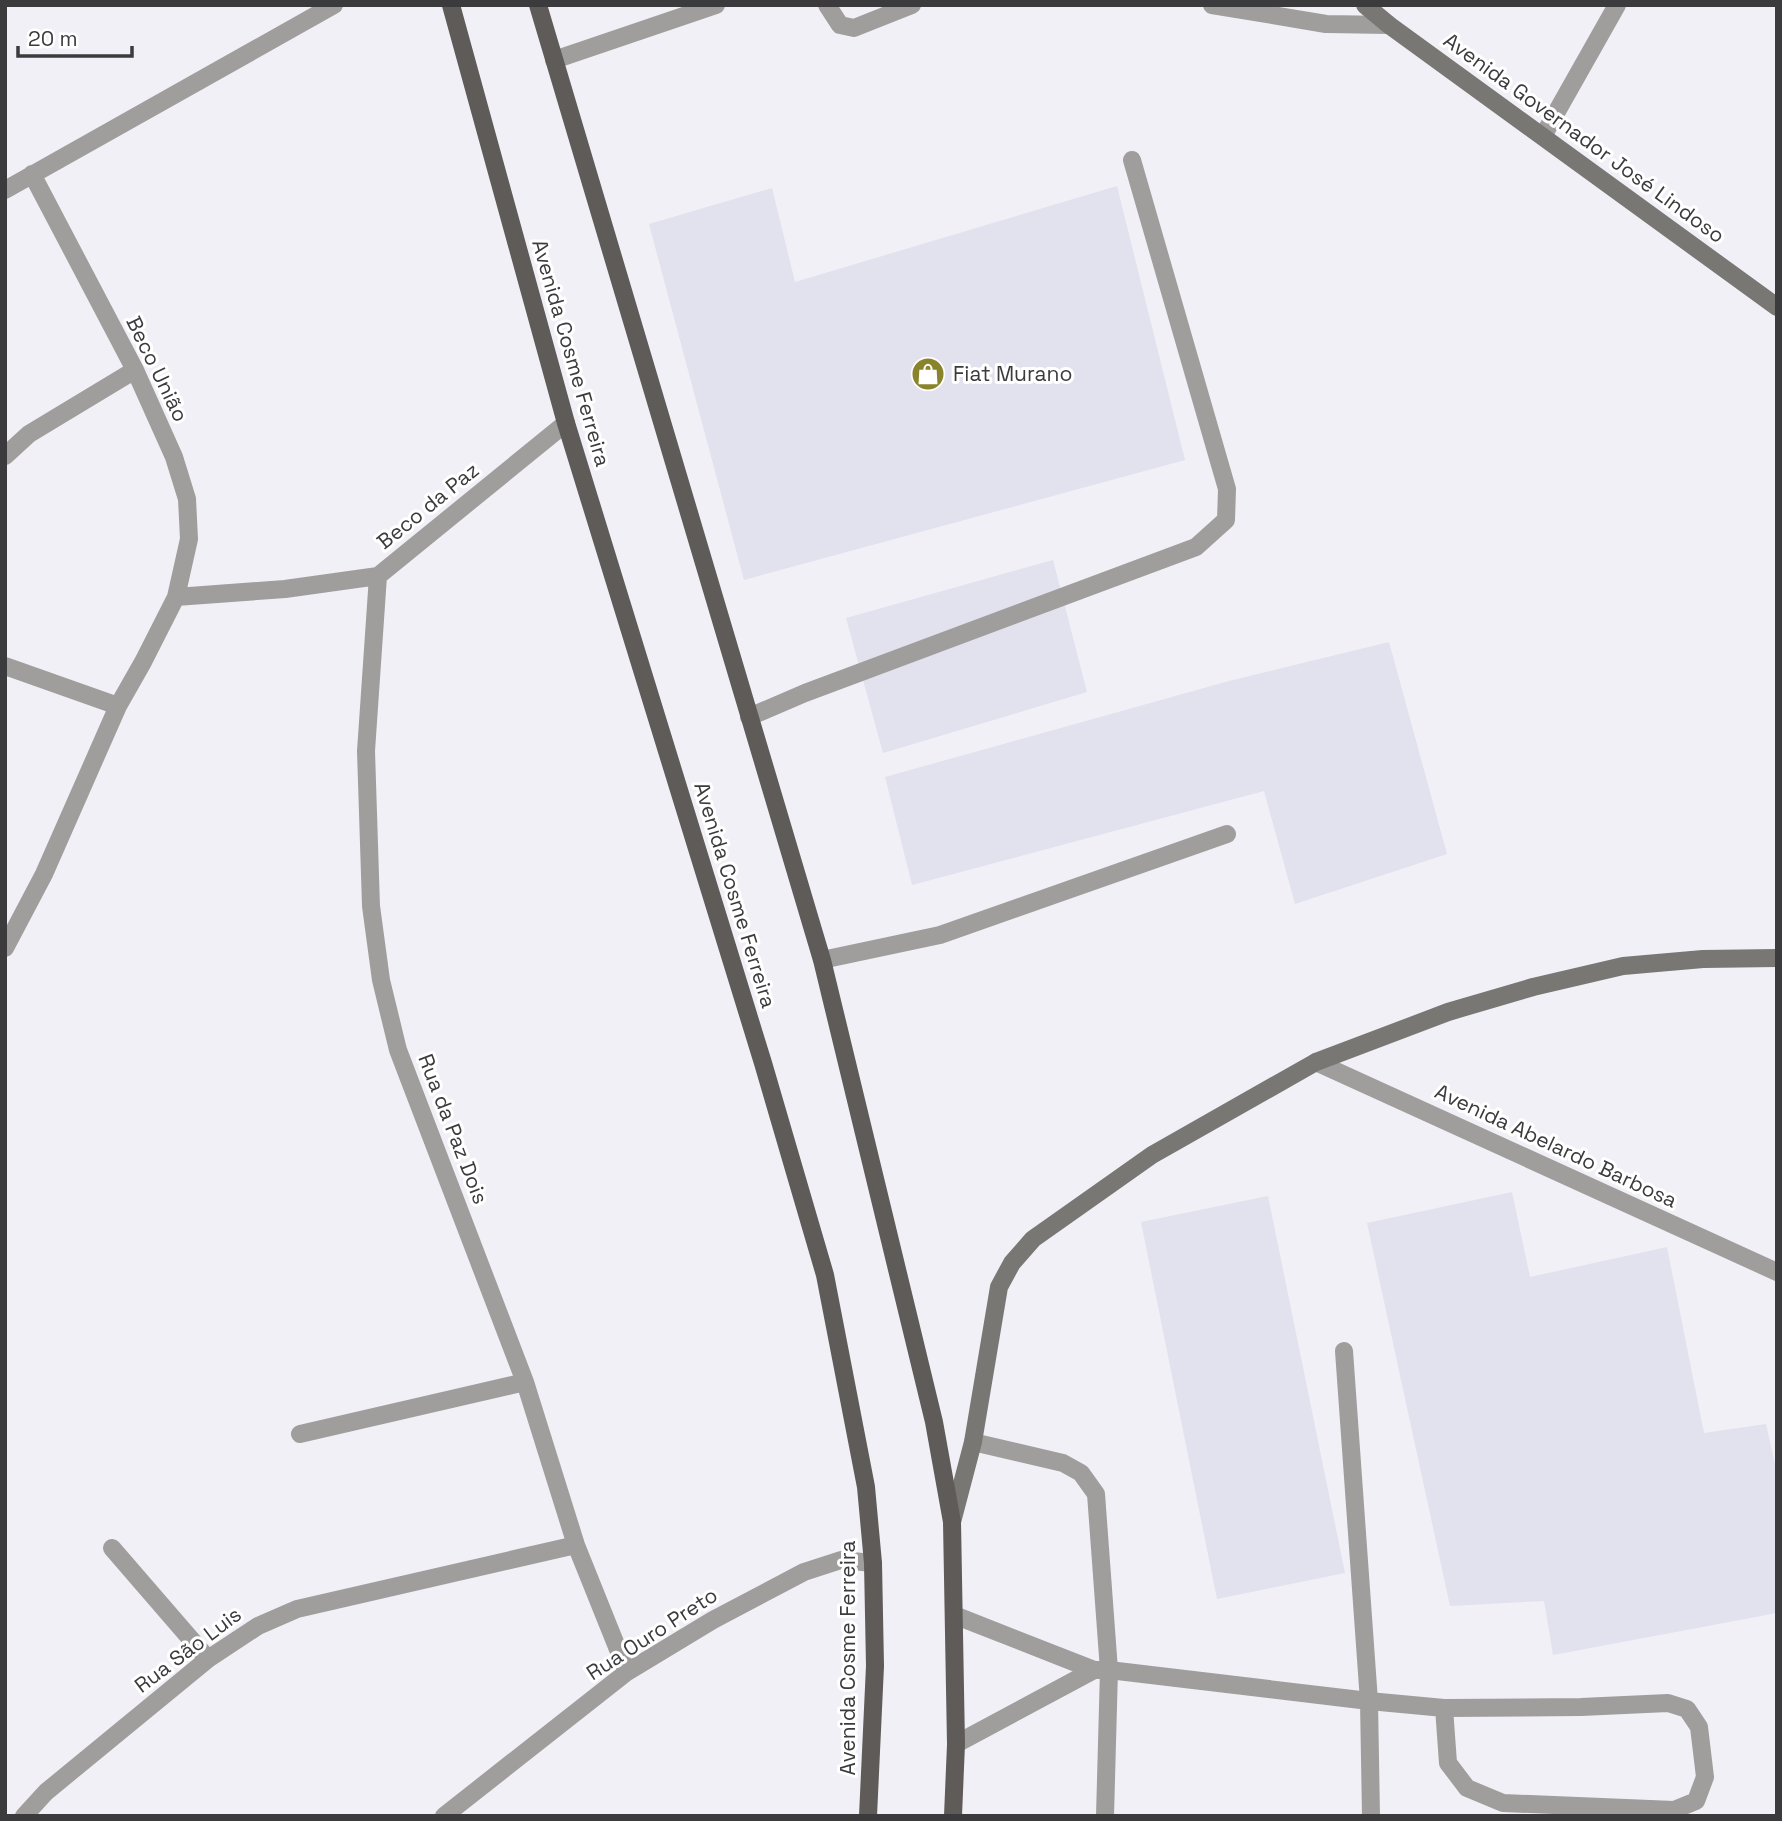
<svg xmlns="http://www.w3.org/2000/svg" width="1782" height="1821" font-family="'Space Grotesk',sans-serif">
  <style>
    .built { fill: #e2e1ee }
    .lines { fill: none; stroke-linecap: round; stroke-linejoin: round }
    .service { stroke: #a09e9c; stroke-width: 18 }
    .minor { stroke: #a09e9c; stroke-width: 18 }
    .secondary { stroke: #797774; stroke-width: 18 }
    .primary { stroke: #5e5b58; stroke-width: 18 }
    .labels { text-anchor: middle; stroke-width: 6; stroke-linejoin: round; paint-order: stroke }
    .street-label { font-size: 21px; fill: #3b3b3d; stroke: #fff }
    .poi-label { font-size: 21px; fill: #3b3b3d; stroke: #fff; text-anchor: start }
  </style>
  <rect width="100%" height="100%" fill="#f1f0f6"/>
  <path class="built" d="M1117 186 1185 460 744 580 649 224 772 188 795 282Z
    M1053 560 1087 692 883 753 846 618Z
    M1389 642 1447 854 1295 904 1264 791 912 885 885 777 1229 681Z
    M1512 1192 1530 1277 1667 1247 1704 1433 1766 1424 1777 1473V1613L1553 1655 1544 1601 1450 1606 1367 1223Z
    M1268 1196 1345 1573 1217 1599 1141 1222Z"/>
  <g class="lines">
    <path class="service" d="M827 5 840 25 854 28 912 5
      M1212 5 1326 24 1389 25
      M554 60 716 5
      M749 717 805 693 1196 547 1226 520 1227 489 1132 160
      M822 960 940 935 1227 834
      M1316 1062 1777 1272
      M1344 1351 1369 1701 1371 1816
      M973 1442 1063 1463 1081 1473 1096 1494 1109 1670 1105 1816
      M954 1615 1094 1670H1109L1369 1701 1444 1708 1581 1707 1668 1703 1687 1709 1699 1727 1705 1777 1696 1801 1674 1810 1503 1803 1467 1788 1448 1763 1444 1708
      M956 1744 1094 1670"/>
    <path class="minor" d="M1543 136 1617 5
      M5 190 334 5
      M5 456 29 434 135 370
      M378 576 366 751 371 906 381 980 398 1050 525 1382 576 1545 627 1672
      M176 597 285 589 378 576 566 423
      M5 666 118 706
      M5 948 44 874 118 706 143 662 176 597 189 539 187 499 174 457 135 370 32 174
      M300 1434 525 1382
      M112 1548 208 1659
      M24 1816 46 1792 208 1659 258 1626 297 1609 576 1545
      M444 1816 627 1672 713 1620 804 1572 841 1560 873 1563"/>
    <path class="secondary" d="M1365 5 1389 25 1777 307
      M952 1522 973 1442 999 1287 1012 1263 1033 1239 1152 1155 1316 1062 1448 1012 1533 987 1623 966 1703 959 1777 958"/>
    <path class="primary" d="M451 5 566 423 763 1063 825 1275 866 1487 873 1563 875 1666 868 1816
      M538 5 822 960 934 1422 952 1522 956 1744 953 1816"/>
  </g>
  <defs>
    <symbol id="shop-disc" viewBox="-11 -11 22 22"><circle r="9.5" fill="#89842c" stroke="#fff"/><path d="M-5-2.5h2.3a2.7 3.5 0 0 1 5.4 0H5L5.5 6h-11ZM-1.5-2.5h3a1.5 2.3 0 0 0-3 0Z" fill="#fff"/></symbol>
  </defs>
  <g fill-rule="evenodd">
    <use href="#shop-disc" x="909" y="355" width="38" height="38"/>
  </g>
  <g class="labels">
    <g class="street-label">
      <text transform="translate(1584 138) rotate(36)" y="7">Avenida Governador José Lindoso</text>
      <text transform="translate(571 353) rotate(74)" y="7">Avenida Cosme Ferreira</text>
      <text transform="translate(157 369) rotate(64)" y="7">Beco União</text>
      <text transform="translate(428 506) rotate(-39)" y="7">Beco da Paz</text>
      <text transform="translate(735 895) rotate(73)" y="7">Avenida Cosme Ferreira</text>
      <text transform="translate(453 1129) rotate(69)" y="7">Rua da Paz Dois</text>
      <text transform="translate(1556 1146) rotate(25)" y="7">Avenida Abelardo Barbosa</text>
      <text transform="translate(652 1634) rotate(-33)" y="7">Rua Ouro Preto</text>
      <text transform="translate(188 1650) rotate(-37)" y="7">Rua São Luis</text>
      <text transform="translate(848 1658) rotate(-90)" y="7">Avenida Cosme Ferreira</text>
    </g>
    <g class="poi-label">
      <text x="953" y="381">Fiat Murano</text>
    </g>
  </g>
  <rect width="1782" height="1821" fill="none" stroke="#3b3b3d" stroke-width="14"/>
  <path d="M18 46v10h114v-10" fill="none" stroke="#3b3b3d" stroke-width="3.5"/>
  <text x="28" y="46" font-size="21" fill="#3b3b3d" stroke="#ffffff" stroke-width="5" paint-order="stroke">20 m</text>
</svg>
